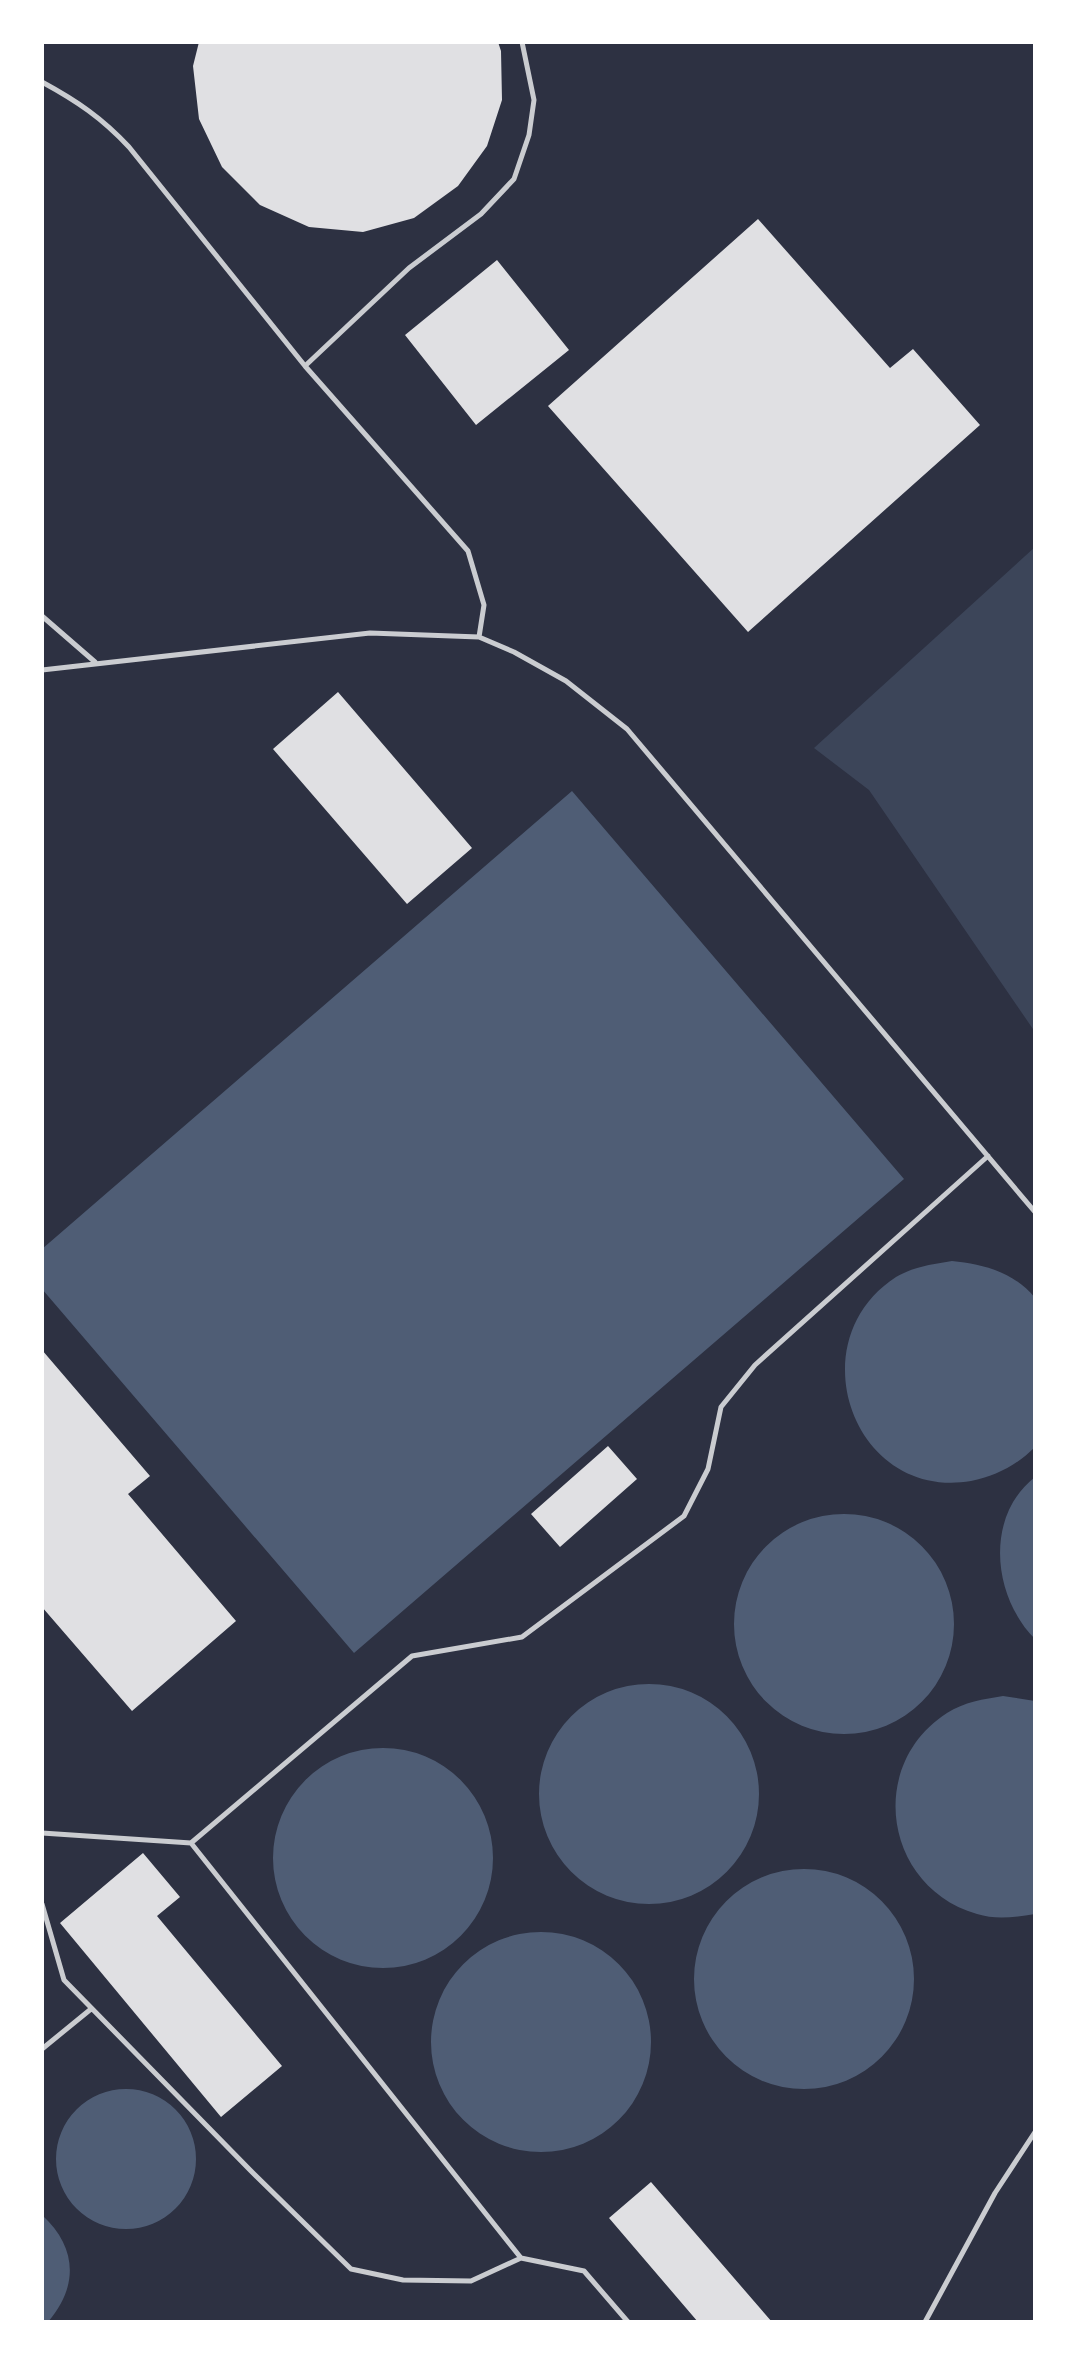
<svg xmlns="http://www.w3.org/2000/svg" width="1077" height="2364" font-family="Signika,sans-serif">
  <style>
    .green { fill: #3c4559 }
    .water { fill: #4f5d75 }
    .building { fill: #e0e0e3 }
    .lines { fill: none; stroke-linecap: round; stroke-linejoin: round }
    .service { stroke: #caccd0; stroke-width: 5 }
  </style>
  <rect width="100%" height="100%" fill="#2d3142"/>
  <path class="green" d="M1035 547V1032L869 790 814 748Z"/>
  <path class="water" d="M572 791 904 1179 354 1653 42 1289V1249Z
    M952 1261C983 1264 1014 1272 1035 1298V1447C1017 1465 996 1476 971 1481 853 1501 797 1341 896 1277 913 1267 933 1264 952 1261Z
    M1035 1477V1639C993 1597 984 1517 1035 1477Z
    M734 1624a110 110 0 1 1 220 0a110 110 0 1 1-220 0Z
    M539 1794a110 110 0 1 1 220 0a110 110 0 1 1-220 0Z
    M1003 1696 1035 1701V1914C1016 1917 996 1920 977 1914 884 1887 866 1765 947 1713 964 1702 984 1699 1003 1696Z
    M273 1858a110 110 0 1 1 220 0a110 110 0 1 1-220 0Z
    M694 1979a110 110 0 1 1 220 0a110 110 0 1 1-220 0Z
    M431 2042a110 110 0 1 1 220 0a110 110 0 1 1-220 0Z
    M56 2159a70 70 0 1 1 140 0a70 70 0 1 1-140 0Z
    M42 2215C77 2247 79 2286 48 2322H42Z"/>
  <path class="building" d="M199 42H498L501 51 502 100 487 146 458 186 414 218 363 232 309 227 260 205 222 167 199 119 193 66Z
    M758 219 890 368 913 349 980 425 748 632 548 406Z
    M497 260 569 350 476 425 405 335Z
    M338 692 472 848 407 904 273 749Z
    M42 1350 150 1476 128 1494 236 1621 132 1711 42 1607Z
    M608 1446 637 1479 560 1547 531 1514Z
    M143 1853 180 1897 157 1916 282 2066 221 2117 60 1923Z
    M651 2182 772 2322H698L609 2218Z"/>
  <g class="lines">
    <path class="service" d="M42 82C77 101 102 118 129 147L305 366 468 551 484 605 479 637
      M305 366 409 268 481 214 514 179 529 135 534 100 522 42
      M42 616 95 662
      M42 670 370 633 479 637 514 652 566 681 627 729 1035 1212
      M42 1833 191 1843 412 1656 522 1637 684 1516 708 1469 721 1407 755 1365 988 1156
      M191 1843 521 2258 584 2271 628 2322
      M42 1904 64 1980 251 2171 351 2269 403 2280 471 2281 521 2258
      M42 2049 91 2009
      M925 2322 995 2193 1035 2132"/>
  </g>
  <rect width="1077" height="2364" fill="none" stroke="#ffffff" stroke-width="88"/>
</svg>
